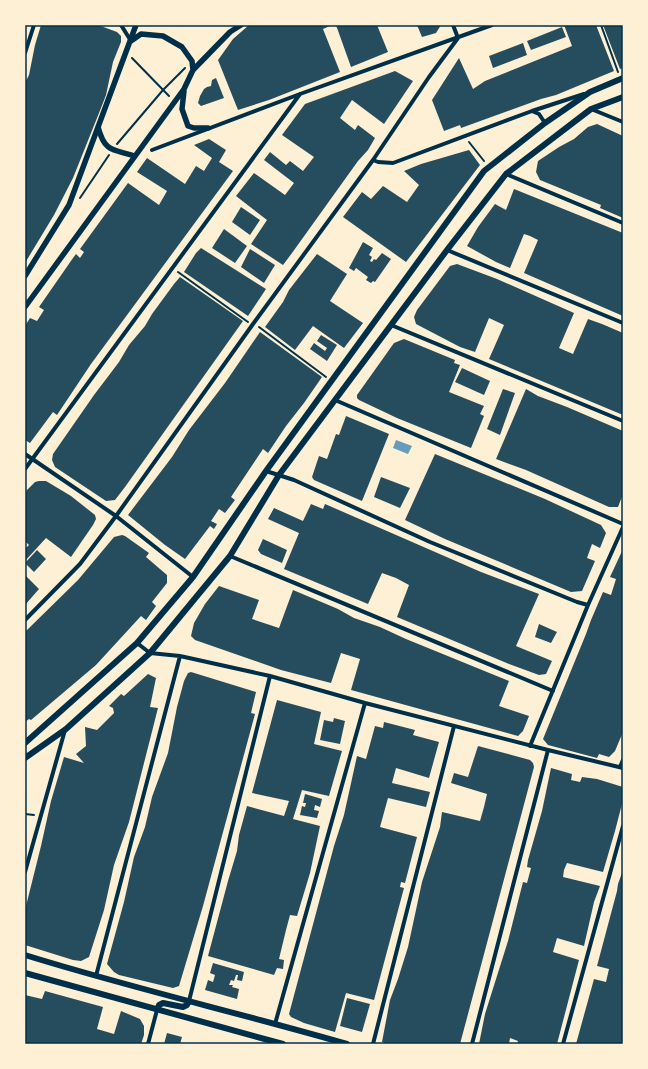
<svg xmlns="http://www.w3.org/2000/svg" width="648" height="1069" font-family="'Noto Sans',sans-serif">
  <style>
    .water { fill: #669bbc }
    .building { fill: #264d5e }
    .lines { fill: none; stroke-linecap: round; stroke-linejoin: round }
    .path { stroke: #003049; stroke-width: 2 }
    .minor { stroke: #003049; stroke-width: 4 }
    .tertiary { stroke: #003049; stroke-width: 5.5 }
    .secondary { stroke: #003049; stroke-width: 6 }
    .neatline { fill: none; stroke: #003049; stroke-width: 1.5 }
  </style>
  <rect width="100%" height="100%" fill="#fdf0d5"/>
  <path class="water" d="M396 440 412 446 408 454 393 448Z"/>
  <path class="building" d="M41 25H98L117 32 121 36V42L113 62 106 95 101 108 73 178 54 215 25 263V83L29 75 35 45Z
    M249 25H332L323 29 340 72 269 100 238 110 218 60 233 39Z
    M336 25H377L388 52 351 67Z
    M417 25H441L436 33 422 37Z
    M564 25H596L614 71 556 95 541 99 461 128 460 125 444 131 432 100 459 58 473 89 485 81 572 46Z
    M603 25H623V68L620 69Z
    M562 27 566 37 531 50 527 41Z
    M523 43 527 55 493 68 489 56Z
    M395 71 413 81 384 124 352 100 340 118 355 130 358 125 375 138 368 150 358 161 292 253 283 265 251 244 267 220 236 196 254 173 285 195 294 183 264 160 270 152 286 165 290 161 303 171 314 157 282 135 305 104Z
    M216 78 224 98 201 106 198 103 200 96 204 89 207 87 211 86 212 80Z
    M597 124 623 136V218L600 208 601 205 540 180 536 172 538 161 559 147 574 139 588 127Z
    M209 139 226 150 219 162 233 171 91 364 57 415 53 412 30 443 25 440V326L30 318 37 321 44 310 39 307 73 258 76 254 80 258 84 252 80 249 128 183 159 205 167 191 137 172 147 158 185 184 196 166 204 171 212 158 194 145Z
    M469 150 480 165 406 262 343 217 362 192 371 199 383 186 407 202 419 185 404 171 421 164Z
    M514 189 623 233V316L524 273 538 240 530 236 524 234 510 268 496 262 467 246 478 227 495 204 506 210Z
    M241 207 260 220 250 235 232 222Z
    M224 229 247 246 235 263 212 248Z
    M363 242 373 248 369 255 372 257 370 261 372 262 374 259 376 260 382 253 391 259 375 282 373 281 371 283 366 280 368 277 356 268 354 271 349 268Z
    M201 248 266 289 248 316 184 272 196 253Z
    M250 249 275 265 264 283 241 267Z
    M317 254 347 274 330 301 363 323 344 348 313 326 295 350 265 327 283 302 289 290Z
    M457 264 497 279 574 313 559 348 573 354 588 319 602 324 623 333V415L489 359 504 325 489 318 475 352 460 347 416 324 414 317 417 310 450 266Z
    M180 277 243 321 125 487 115 500 106 501 55 467 52 460 53 454 94 395 119 362 129 345 145 326 152 314 174 284Z
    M260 332 322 377 304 403 286 426 268 453 263 449 231 497 235 500 225 513 219 509 211 521 217 524 214 529 210 526 185 559 165 545 128 515 172 457 189 430 225 383Z
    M321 335 337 345 327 361 310 349 314 343 325 351 327 348 317 341Z
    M404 339 455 360 454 363 460 365 449 392 484 406 480 414 484 416 471 448 397 418 359 400 357 398V395L362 388 394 343Z
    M462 368 490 381 484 395 455 382Z
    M503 389 515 393 500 435 487 429Z
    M526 389 538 396 567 407 623 431V494L618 507H609L526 470 496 459Z
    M346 416 389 434 362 501 314 480 312 477 319 456 327 459 336 434 339 435Z
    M435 454 545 499 601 525 606 533 600 548 592 544 587 558 595 561 582 591 571 592 445 539 405 520Z
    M381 477 410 488 400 508 374 497Z
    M39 481H46L71 496 95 515 96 519 93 525 71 557 46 538 25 561V549L29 545 25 541V492L35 482Z
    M311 504 323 509 325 504 481 572 539 594 516 646 552 661 546 674 539 675 509 664 397 617 409 585 396 578 382 573 368 604 284 569 299 533 268 519 274 508 303 521Z
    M122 535 125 536 149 553 146 557 167 575V583L152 602 156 606 146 620 141 616 96 665 31 720 29 719 25 722V632L78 580 114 537Z
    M263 539 287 550 282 563 261 554 258 550Z
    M623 549V732L615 751 609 757 599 754 597 758 548 745 543 739 586 634 591 620 603 592 611 595 616 579 610 577Z
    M37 550 46 559 34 572 25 563Z
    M25 575 39 589 25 605Z
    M219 586 259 600 252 619 279 628 293 590 338 609 354 618 380 627 406 639 509 681 499 706 529 716 523 731 518 736 351 690 360 659 341 653 331 683 281 670 195 640 191 636 194 623 205 604Z
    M539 624 557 632 551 643 535 637Z
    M191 672 256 692 251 713 255 714 203 906 179 986 173 988 119 975 114 972 107 964 124 902 134 857 145 827 152 797 168 753 177 707 184 681 188 673Z
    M148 674 156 678 150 707 158 708 129 822 114 865 104 910 89 957 81 961 73 960 25 945V910L41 846 51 801 64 757 84 763 76 754 86 746 85 727 97 730 114 713 113 708 109 706 121 694 124 696Z
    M277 700 321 712 314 744 342 751 329 796 302 790 293 819 320 826 310 873 297 916 290 915 286 930 279 959 284 960 283 969 277 968 274 975 208 956 228 881 237 851 239 835 247 806 284 816 289 801 252 793Z
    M334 718 345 721 340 744 320 740 324 720 333 722Z
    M384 722 415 730 413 735 439 742 429 778 396 768 392 783 430 792 426 807 388 798 380 827 417 837 405 883 401 882 400 887 404 888 374 1000 346 993 335 1032 304 1023 291 1017 289 1014 334 846 344 815 357 756 366 759 375 726 383 728Z
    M478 746 530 760 533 763 534 767 460 1044H388L382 1042 390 1000 398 979 408 947 422 882 440 827 442 812 480 821 484 807 487 794 451 783 454 773 468 777Z
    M551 768 572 774 571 780 580 782 582 777 597 779 623 787V800L615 831 603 872 567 863 564 870 563 877 600 886 594 902 584 946 557 938 553 952 579 960 557 1044H517L518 1041 510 1038 509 1044H479L485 1014 508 941 523 882 527 883 531 868 527 867 528 860 542 811Z
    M305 794 322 799 320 807 315 805 314 810 319 811 317 818 300 815 302 806 305 807 306 803H303Z
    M623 870V1044H576L594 979 606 982 609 969 597 966 617 891 618 884Z
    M213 963 244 972 242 981 237 980 238 975H236L234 981 231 980 229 985H233L232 987 239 989 237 999 205 990 208 980 213 982 215 975 210 973Z
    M45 991 103 1007 97 1029 114 1034 121 1011 140 1019 144 1026V1035L141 1044H25V995L42 999Z
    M347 998 370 1004 362 1032 340 1026Z
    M167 1033 182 1037 180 1044H164Z"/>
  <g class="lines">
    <path class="path" d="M601 25 618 72
      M132 58 169 96
      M469 142 484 161
      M117 144 163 90 185 68
      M80 198 109 155
      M178 272 248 322
      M259 327 326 377
      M25 814 34 815"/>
    <path class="minor" d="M121 25 131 41
      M25 53 34 25
      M591 109 623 122
      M532 111 539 114 545 123
      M152 150 300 94 492 25
      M373 160 378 162 393 163 532 111 584 94
      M506 174 623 223
      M447 250 623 323
      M391 325 623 421
      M335 400 623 524
      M25 454 116 516 193 577
      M25 469 300 94
      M266 471 294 480 430 542 577 602 588 605
      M230 556 553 691
      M25 620 80 564 116 516 253 324 373 160 429 77 458 38 453 25
      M137 643 150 653 180 656 270 676 365 703 548 750 623 768
      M530 746 588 605 623 527
      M620 767 623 760
      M25 872 65 730
      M96 976 180 656
      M189 1001 270 676
      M275 1024 365 703
      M148 1044 157 1010
      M373 1044 454 726
      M472 1044 548 750
      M563 1044 623 826"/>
    <path class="tertiary" d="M193 70 230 32 241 25
      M184 91 182 109 188 126 194 128H208
      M98 127C105 153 113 149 135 156
      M25 276 69 205 136 25
      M25 307 184 89 193 70 192 61 182 47 163 36 141 34 131 41"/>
    <path class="secondary" d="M25 743 137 643 193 577 266 471 484 171 545 123 590 92 623 78
      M25 758 66 729 150 653 230 556 279 475 447 250 506 174 591 109 623 97
      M25 955C131 988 240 1013 347 1044
      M25 973 283 1044
      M157 1010 159 1005 163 1003 183 1007 187 1005 189 1001"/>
  </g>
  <rect width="648" height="1069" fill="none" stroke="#fdf0d5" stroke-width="52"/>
  <rect x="26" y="26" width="596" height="1017" class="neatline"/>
</svg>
